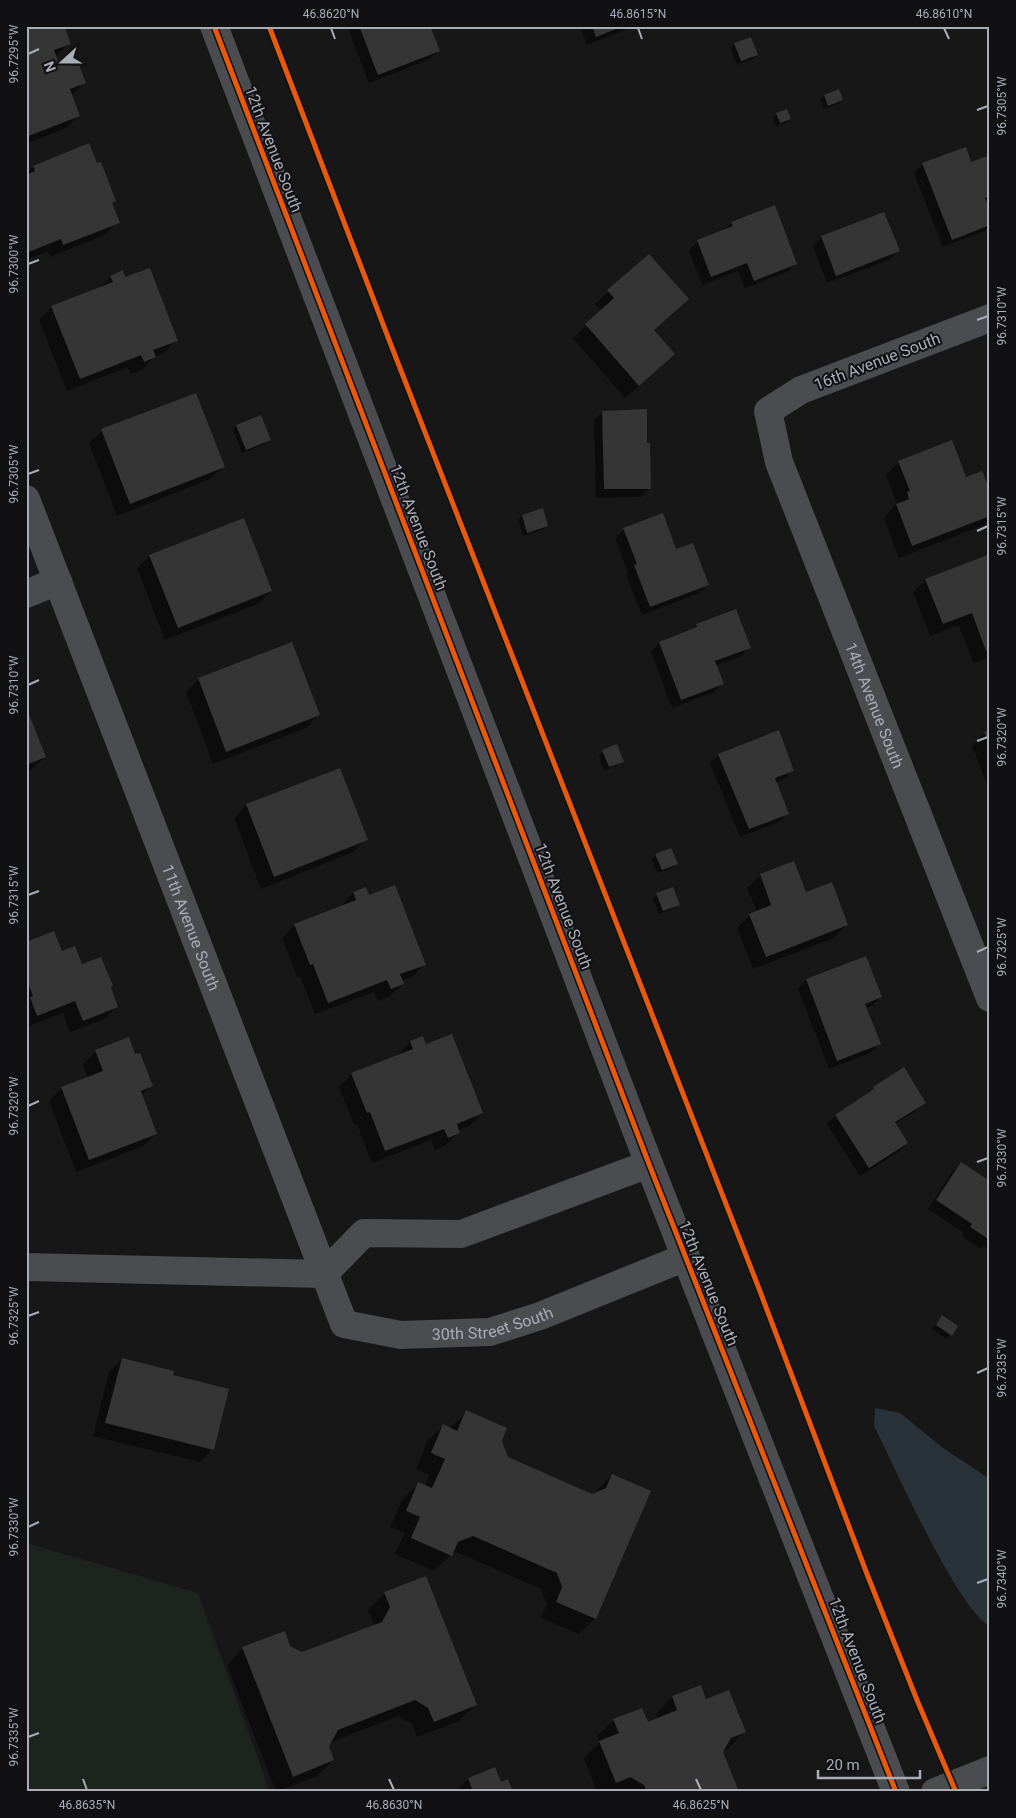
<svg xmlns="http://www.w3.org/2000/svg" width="1016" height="1818" font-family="Roboto,sans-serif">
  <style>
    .green { fill: #1d241e }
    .water { fill: #2a3239 }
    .shadow { fill: #0007 }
    .building { fill: #353536 }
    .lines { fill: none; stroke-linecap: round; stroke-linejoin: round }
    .minor { stroke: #4b4c50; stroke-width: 28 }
    .tertiary { stroke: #4b4c50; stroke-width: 28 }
    .cycleway-casing { stroke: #111113; stroke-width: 8 }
    .cycleway { stroke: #e8590c; stroke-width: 5 }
    .ticks { fill: none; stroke: #a8adb8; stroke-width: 2 }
    .labels { text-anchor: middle; stroke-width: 4; stroke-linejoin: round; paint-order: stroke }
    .street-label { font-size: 16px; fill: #a8adb8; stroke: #111113 }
    .neatline { fill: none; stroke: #a8adb8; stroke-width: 2 }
    .ticks-label { font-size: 12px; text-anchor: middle; fill: #a8adb8 }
  </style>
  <rect width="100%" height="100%" fill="#171717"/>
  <path class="green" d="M26 1543 198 1593 270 1792H26Z"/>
  <path class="water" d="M875 1408 900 1413 943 1448 990 1479V1626C958 1611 893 1463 874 1426Z"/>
  <path class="shadow" d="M26 26 69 43 55 57 59 65 84 83 71 96 78 116 66 128 26 144Z
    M347 26H429L438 50 430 59 369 83Z
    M580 26H629L625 30 587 45Z
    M735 44 757 55 752 59 737 65 731 48Z
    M838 90 842 100 838 104 824 109 820 100 824 96Z
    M777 114 790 119 786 123 776 126 773 118Z
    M990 156V200L986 202 990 213V226L985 231 943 247 914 173 923 164 971 163Z
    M96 165 115 201 111 204 118 222 105 235 50 257 48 251 26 260V174L33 167Z
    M884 214 898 251 889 260 827 283 813 246 822 237Z
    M732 223 796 264 787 272 745 288 738 271 702 285 689 250 698 241 724 231Z
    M649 255 653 331 660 367 625 398 573 338 602 311 595 304Z
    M111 277 125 279 176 340 164 353 154 357 142 370 131 374 128 367 67 391 39 320 52 307 98 289Z
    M195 394 223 467 210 479 117 516 89 443 102 431Z
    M602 412 646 444 649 488 641 497 596 498 594 421Z
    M237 426 269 440 265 444 242 453 233 430Z
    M899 462 965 479 990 494V519L984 525 899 558 884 518 897 503 886 475Z
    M542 510 547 526 542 530 523 536 518 520 522 516Z
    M624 529 676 551 708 585 699 593 642 615 626 575 628 573 615 538Z
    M990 555V657L973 663 959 625 930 636 913 592 926 580Z
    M150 556 271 591 258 604 165 640 137 568Z
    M697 625 750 647 741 656 715 666 722 684 714 692 672 708 651 652 659 643 690 631Z
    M291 644 318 715 306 728 213 764 186 692 198 680Z
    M26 710 45 757 32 769 26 772Z
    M990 731V788L989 789 972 746 985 733Z
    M603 751 622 761 618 765 604 771 599 755Z
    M719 755 793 770 784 779 776 782 787 813 779 822 740 837 710 763Z
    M247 805 366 839 353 852 261 889 234 818Z
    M656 855 676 864 672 868 657 873 652 859Z
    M794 863 805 894 847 925 834 938 753 969 737 928 750 915 757 912 747 888 760 876Z
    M353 893 368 897 425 964 412 977 401 981 402 984 390 996 378 1001 374 992 315 1014 300 976 297 977 282 938 295 925 341 906Z
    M657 894 678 904 674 908 659 914 653 898Z
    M26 943 61 953 82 966 110 988 117 1006 104 1019 70 1032 63 1013 26 1027Z
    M806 980 881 997 872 1006 865 1008 879 1044 870 1053 829 1069 798 989Z
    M410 1042 426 1046 482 1113 469 1126 458 1130 459 1132 446 1145 435 1150 431 1140 372 1163 357 1124 354 1125 339 1087 352 1074 398 1056V1055Z
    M96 1051 134 1056 151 1086 141 1096 156 1134 143 1146 76 1172 49 1101 62 1088 88 1078 83 1064Z
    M903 1069 925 1102 916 1111 894 1124 907 1143 898 1152 860 1176 827 1124 835 1116Z
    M961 1163 990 1183V1250L983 1246 981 1249 962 1236 964 1233 928 1209 952 1172Z
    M942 1316 951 1335 947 1339 932 1329Z
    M122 1359 171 1376 227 1390 212 1450 200 1462 93 1436 109 1372Z
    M467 1412 500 1441 507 1458 592 1495 612 1475 595 1618 579 1634 541 1618 547 1604 541 1589 456 1552 451 1554 434 1571 395 1554 405 1533 390 1527 402 1500 419 1483 425 1486 429 1475 416 1469 427 1442 443 1426 450 1428Z
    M385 1593 475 1705 459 1721 417 1737 412 1724 398 1716 329 1743 327 1746 333 1760 317 1776 276 1792 227 1665 243 1648 289 1646 302 1654 373 1626 374 1625 368 1610Z
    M672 1697 705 1701 744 1732 728 1749 722 1751 738 1792H597L584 1758 600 1742 597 1736 614 1720 647 1724 658 1719 656 1714Z
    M495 1769 500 1783 512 1792H455L468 1779Z"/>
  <path class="building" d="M26 26H64L71 44 54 50 59 64 76 57 86 83 70 89 80 116 26 137Z
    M359 26H430L440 51 378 75Z
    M592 26H623L596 37Z
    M751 37 758 55 741 61 734 43Z
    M839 89 843 100 828 106 824 95Z
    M787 109 791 119 780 123 776 113Z
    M89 143 97 163 101 162 116 201 112 203 120 223 63 245 61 239 26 253V175L35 171 33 166Z
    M966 147 971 162 990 155V196L985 198 990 210V225L952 240 922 163Z
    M775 205 797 264 754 281 747 263 711 277 697 240 733 226 731 222Z
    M884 212 900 251 836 276 821 236Z
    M649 254 689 299 654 330 675 354 639 386 585 324 614 298 607 290Z
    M150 268 178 341 153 350 156 357 144 362 141 355 80 379 51 306 113 282 110 276 123 270 125 277Z
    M196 393 225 467 130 504 101 429Z
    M647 409V443H650L651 489H604L602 411Z
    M261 415 271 440 246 450 236 425Z
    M952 440 966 477 982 471 990 491V516L912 546 896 504 909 499 907 492 910 491 898 461Z
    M543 508 548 526 527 533 522 515Z
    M663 513 676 549 693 543 709 585 650 607 634 565 637 564 623 528Z
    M244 518 272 591 178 628 149 555Z
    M990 554V650L986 651 972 613 943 624 925 579Z
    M736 609 751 648 715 661 724 684 681 700 659 642 697 627 696 624Z
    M292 642 320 715 226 752 198 678Z
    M26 707 46 757 26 765Z
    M779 730 794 771 775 778 789 814 749 829 718 754Z
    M990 730V746L984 732Z
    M617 744 624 762 609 767 602 750Z
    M340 768 368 840 274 877 246 804Z
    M671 848 678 864 662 870 655 854Z
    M794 861 806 892 832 882 848 925 766 957 749 914 771 905 760 874Z
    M395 885 426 965 400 974 404 984 391 989 387 980 328 1003 313 964 310 965 294 924 356 900 353 892 366 887 369 895Z
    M673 887 680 905 663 911 656 893Z
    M54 931 62 951 75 946 82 964 101 957 113 986 111 987 118 1007 83 1021 75 1001 37 1016 30 997 33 996 26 978V942Z
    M866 956 882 997 865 1004 881 1044 837 1061 806 979Z
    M452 1034 483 1113 457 1124 460 1133 448 1138 444 1129 385 1151 370 1112 367 1113 351 1073 413 1049 410 1041 423 1036 426 1044Z
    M129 1037 135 1054 140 1053 153 1086 141 1091 157 1134 89 1160 61 1087 103 1071 95 1050Z
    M904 1067 926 1103 895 1122 908 1143 869 1168 835 1115 874 1089 873 1087Z
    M961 1162 990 1181V1240L970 1227 972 1224 936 1200Z
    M942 1315 958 1326 952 1336 936 1325Z
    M122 1358 174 1371 173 1375 229 1389 214 1450 105 1423Z
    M466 1410 507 1428 502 1441 508 1457 592 1494 606 1488 612 1474 651 1491 596 1619 556 1602 562 1587 557 1573 473 1536 458 1542 452 1556 411 1538 420 1517 406 1511 418 1482 432 1488 445 1459 431 1453 443 1424 457 1431Z
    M426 1576 477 1705 434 1722 428 1708 415 1700 338 1730 329 1746 334 1760 293 1777 242 1647 285 1631 290 1646 302 1652 382 1622 390 1607 384 1592Z
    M701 1685 706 1699 729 1690 746 1732 731 1738 723 1752 739 1792H647L644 1785 630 1777 616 1783 599 1741 619 1733 613 1719 642 1708 648 1722 677 1710 672 1696Z
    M495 1767 501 1782 508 1779 513 1792H473L468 1778Z"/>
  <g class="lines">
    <g class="minor">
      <path id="s1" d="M990 318 801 390 768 411 779 462 990 998"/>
      <path id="s2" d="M26 499 344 1324 401 1335 490 1332 540 1316 686 1257"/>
      <path d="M26 594 58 581"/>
      <path d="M26 1267 324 1274 364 1233 461 1234 649 1164"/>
      <path d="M935 1792 990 1770"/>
    </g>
    <path class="tertiary" d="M214 26 649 1164 896 1792"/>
    <defs>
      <path id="cycleway" d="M214 26 649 1164 896 1792
        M269 26 391 345 758 1286 867 1574 917 1700 956 1792"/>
    </defs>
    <use href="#cycleway" class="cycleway-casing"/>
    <use href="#cycleway" class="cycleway"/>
  </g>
  <path class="ticks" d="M331 28 335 39M638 28 642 39M944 28 949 39M28 54 39 49M977 110 988 106M28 264 39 260M977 320 988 316M28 474 39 470M977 531 988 526M28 685 39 680M977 741 988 737M28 895 39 891M977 952 988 947M28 1106 39 1101M977 1162 988 1158M28 1316 39 1312M977 1373 988 1368M28 1527 39 1522M977 1583 988 1579M28 1737 39 1733M83 1779 87 1790M389 1779 394 1790M696 1779 701 1790"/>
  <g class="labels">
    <g class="street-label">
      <text transform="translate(274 149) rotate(69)" y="6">12th Avenue South</text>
      <text transform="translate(877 361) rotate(-21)" y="6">16th Avenue South</text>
      <text transform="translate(419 527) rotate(69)" y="6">12th Avenue South</text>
      <text dy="6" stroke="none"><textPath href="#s1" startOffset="555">14th Avenue South</textPath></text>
      <text transform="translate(564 906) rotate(69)" y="6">12th Avenue South</text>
      <text dy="6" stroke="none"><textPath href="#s2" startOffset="459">11th Avenue South</textPath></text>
      <text transform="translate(709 1283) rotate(68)" y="6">12th Avenue South</text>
      <text dy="6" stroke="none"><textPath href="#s2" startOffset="1035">30th Street South</textPath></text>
      <text transform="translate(858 1660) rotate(69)" y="6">12th Avenue South</text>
    </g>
  </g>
  <rect width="1016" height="1818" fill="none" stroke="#111113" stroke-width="55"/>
  <g transform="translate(62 62) rotate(249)" stroke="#111113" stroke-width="4" paint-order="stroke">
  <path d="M0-4L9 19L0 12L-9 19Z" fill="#a8adb8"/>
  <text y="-8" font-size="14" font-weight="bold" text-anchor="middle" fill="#a8adb8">N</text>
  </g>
  <path d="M818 1770v8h102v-8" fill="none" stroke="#a8adb8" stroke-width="2.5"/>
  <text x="826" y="1770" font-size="15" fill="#a8adb8" stroke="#111113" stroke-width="4" paint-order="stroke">20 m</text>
  <rect x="28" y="28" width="960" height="1762" class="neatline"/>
  <g class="ticks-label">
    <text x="331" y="18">46.8620°N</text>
    <text x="638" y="18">46.8615°N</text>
    <text x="944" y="18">46.8610°N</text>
    <text transform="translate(14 54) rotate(-90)" y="4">96.7295°W</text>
    <text transform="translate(1002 106) rotate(-90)" y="4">96.7305°W</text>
    <text transform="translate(14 264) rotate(-90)" y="4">96.7300°W</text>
    <text transform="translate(1002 316) rotate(-90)" y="4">96.7310°W</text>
    <text transform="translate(14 474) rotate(-90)" y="4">96.7305°W</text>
    <text transform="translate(1002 526) rotate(-90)" y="4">96.7315°W</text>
    <text transform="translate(14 685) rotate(-90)" y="4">96.7310°W</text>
    <text transform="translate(1002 737) rotate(-90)" y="4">96.7320°W</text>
    <text transform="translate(14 895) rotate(-90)" y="4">96.7315°W</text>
    <text transform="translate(1002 947) rotate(-90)" y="4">96.7325°W</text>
    <text transform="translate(14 1106) rotate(-90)" y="4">96.7320°W</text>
    <text transform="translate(1002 1158) rotate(-90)" y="4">96.7330°W</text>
    <text transform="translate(14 1316) rotate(-90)" y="4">96.7325°W</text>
    <text transform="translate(1002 1368) rotate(-90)" y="4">96.7335°W</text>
    <text transform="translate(14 1527) rotate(-90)" y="4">96.7330°W</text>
    <text transform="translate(1002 1579) rotate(-90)" y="4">96.7340°W</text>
    <text transform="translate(14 1737) rotate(-90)" y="4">96.7335°W</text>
    <text x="87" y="1809">46.8635°N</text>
    <text x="394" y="1809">46.8630°N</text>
    <text x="701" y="1809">46.8625°N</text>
  </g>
</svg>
